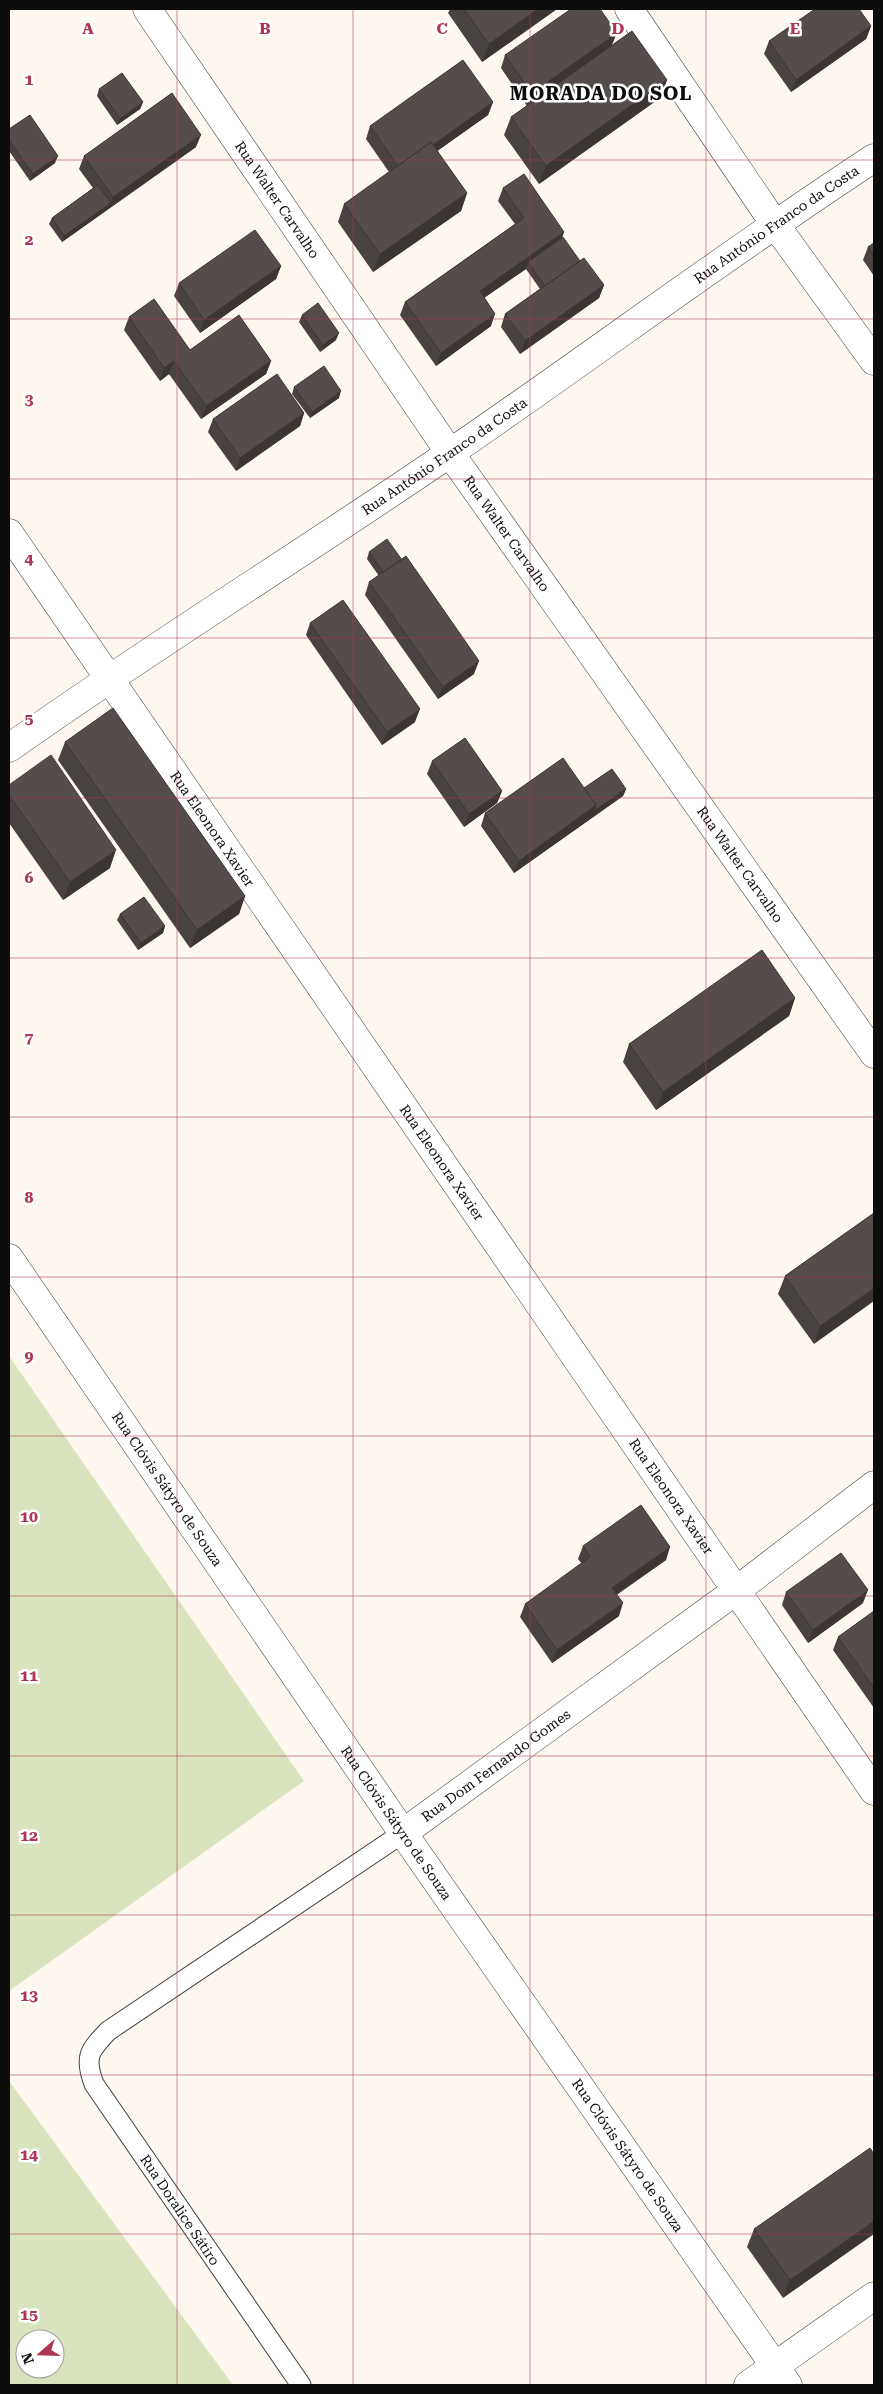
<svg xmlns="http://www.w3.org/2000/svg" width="883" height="2394" font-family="'Roboto Serif',serif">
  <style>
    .park { fill: #d9e3bd; fill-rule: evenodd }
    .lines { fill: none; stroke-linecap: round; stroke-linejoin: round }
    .service-casing { stroke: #404040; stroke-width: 21 }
    .minor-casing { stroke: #404040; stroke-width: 29 }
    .service { stroke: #fff; stroke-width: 19 }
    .minor { stroke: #fff; stroke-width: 28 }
    .wall { fill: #484240 }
    .shaded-wall { fill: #3b3634 }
    .building { fill: #544d4b; stroke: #3b3634 }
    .grid { fill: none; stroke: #ac3654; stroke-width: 1; stroke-opacity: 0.55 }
    .labels { text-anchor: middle; stroke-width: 5; stroke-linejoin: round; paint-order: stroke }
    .street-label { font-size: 14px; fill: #0d0d0d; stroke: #fff }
    .district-label { font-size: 19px; font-weight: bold; letter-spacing: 1px; fill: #0d0d0d; stroke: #fff }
    .grid-label { font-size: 16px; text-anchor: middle; font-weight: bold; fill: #ac3654; stroke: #fff; stroke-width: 5; stroke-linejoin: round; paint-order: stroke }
  </style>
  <rect width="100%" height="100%" fill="#fdf7ef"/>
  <path class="park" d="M9 1356 304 1781 9 1991Z
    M9 2081 233 2385H9ZM25 2339H55V2369H25Z"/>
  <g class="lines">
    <defs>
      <path id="service" d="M301 2385 94 2084C84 2057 89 2051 108 2031L403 1833"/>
      <g id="minor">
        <path id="s1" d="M147 9 450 453 874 1054"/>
        <path d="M629 9 774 223 874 361"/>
        <path id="s2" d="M9 533 874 1791"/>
        <path id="s3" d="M9 748C153 646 304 553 450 453 593 355 730 252 874 158"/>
        <path id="s4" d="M9 1258 403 1833 788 2385"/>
        <path id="s5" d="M403 1833 737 1590 874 1485"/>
        <path d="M748 2385 874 2296"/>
      </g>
    </defs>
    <use href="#service" class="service-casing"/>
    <use href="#minor" class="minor-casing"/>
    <use href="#service" class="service"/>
    <use href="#minor" class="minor"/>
  </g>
  <path class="wall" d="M450 9H557L482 62 448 13Z
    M871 26 866 39 791 92 764 54 769 41Z
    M612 45 667 80 660 98 539 184 504 135 511 117 527 106 501 68 505 55Z
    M99 89 143 102 140 109 117 125 97 96Z
    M493 102 488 115 437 151 467 193 461 211 373 272 338 222 344 204 389 172 366 139 370 126Z
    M9 129 55 163 30 181 9 151Z
    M196 147 62 242 49 224 52 218 93 188 79 169 84 156Z
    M503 188 562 238 580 261 604 285 599 298 520 354 501 327 505 314 540 289 526 269 484 298 491 326 436 366 400 315 405 302 515 224 498 201Z
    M874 243V276L863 260 868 247Z
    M281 266 276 279 200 333 174 296 179 283Z
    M302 315 336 340 320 352 299 322Z
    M129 317 190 350 271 361 266 374 201 419 169 374 160 381 124 330Z
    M294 387 339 398 310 418 292 394Z
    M304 413 300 426 236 471 208 432 213 419Z
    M369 552 474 674 438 699 365 595 369 582 379 576 367 559Z
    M310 623 415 722 382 745 306 635Z
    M65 742 245 896 239 914 190 948 58 760Z
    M432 761 502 791 497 803 464 827 427 774Z
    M9 785 110 868 63 900 9 823Z
    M584 788 626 789 623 796 514 873 481 826 485 813Z
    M120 914 165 926 163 933 138 950 117 920Z
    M795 998 789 1016 656 1110 623 1062 629 1044Z
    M874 1213 814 1344 778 1294 785 1276Z
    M583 1546 666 1560 617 1594 619 1616 552 1663 520 1617 525 1604 582 1564 578 1559Z
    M786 1592 863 1603 808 1643 782 1605Z
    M874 1611V1708L833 1650 838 1637Z
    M874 2154 783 2298 747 2247 754 2229Z"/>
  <path class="shaded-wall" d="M538 9H557L482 62 489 44Z
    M871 26 866 39 791 92 796 80Z
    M617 33 612 45 527 106 532 93Z
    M667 80 660 98 539 184 546 166Z
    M143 102 140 109 117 125 120 119Z
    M493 102 488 115 395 181 400 168Z
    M201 135 196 147 62 242 64 236 111 203 113 197Z
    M58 156 55 163 30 181 33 174Z
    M467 193 461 211 373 272 380 254Z
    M564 232 560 245 528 262 526 269 475 304 480 291Z
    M281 266 276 279 200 333 204 320Z
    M604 285 599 298 520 354 525 341Z
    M495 314 491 326 436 366 441 353Z
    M339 333 336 340 320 352 323 345Z
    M174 361 169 374 160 381 164 368Z
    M271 361 266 374 201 419 206 406Z
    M341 391 339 398 310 418 312 412Z
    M304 413 300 426 236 471 240 458Z
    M479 661 474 674 438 699 443 687Z
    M420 709 415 722 382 745 387 732Z
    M626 789 623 796 514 873 519 861 596 805Z
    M502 791 497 803 464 827 469 814Z
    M116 850 110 868 63 900 70 882Z
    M245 896 239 914 190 948 197 930Z
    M165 926 163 933 138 950 141 943Z
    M795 998 789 1016 656 1110 663 1092Z
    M874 1288V1301L814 1344 820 1326Z
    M670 1547 666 1560 608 1601 612 1588Z
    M868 1590 863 1603 808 1643 813 1630Z
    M623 1603 619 1616 552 1663 557 1650Z
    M874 2221V2234L783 2298 790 2280Z"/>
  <path class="building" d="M464 9H538L489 44Z
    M571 9H600L617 33 532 93 505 55Z
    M815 9H859L871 26 796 80 769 41Z
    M632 31 667 80 546 166 511 117Z
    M463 60 493 102 433 145 431 142 398 166 370 126Z
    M122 73 143 102 120 119 99 89Z
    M172 93 201 135 113 197 84 156Z
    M30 115 58 156 33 174 9 140V129Z
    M431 142 467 193 380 254 344 204Z
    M524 174 564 232 480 291 495 314 441 353 405 302 524 218 503 188Z
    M98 185 111 203 64 236 52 218Z
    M255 230 281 266 204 320 179 283Z
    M563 237 580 261 545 286 528 262Z
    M874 243V256L868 247Z
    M584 258 604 285 525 341 505 314Z
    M154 299 190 350 239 315 271 361 206 406 174 361 164 368 129 317Z
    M318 303 339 333 323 345 302 315Z
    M324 366 341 391 312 412 294 387Z
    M277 374 304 413 240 458 213 419Z
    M387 539 402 560 383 572 369 552Z
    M406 556 479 661 443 687 369 582Z
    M343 600 420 709 387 732 310 623Z
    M113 708 245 896 197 930 65 742Z
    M465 738 502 791 469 814 432 761Z
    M51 755 116 850 70 882 9 795V785Z
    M563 758 596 805 519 861 485 813Z
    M612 769 626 789 594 811 596 805 584 788Z
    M144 897 165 926 141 943 120 914Z
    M762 950 795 998 663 1092 629 1044Z
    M874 1213V1288L820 1326 785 1276Z
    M641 1505 670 1547 612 1588 623 1603 557 1650 525 1604 590 1557 583 1546Z
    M841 1553 868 1590 813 1630 786 1592Z
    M874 1611V1688L838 1637Z
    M870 2148 874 2154V2221L790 2280 754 2229Z"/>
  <path class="grid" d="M177 9V2385M353 9V2385M530 9V2385M706 9V2385M9 160H874M9 319H874M9 479H874M9 638H874M9 798H874M9 958H874M9 1117H874M9 1277H874M9 1436H874M9 1596H874M9 1756H874M9 1915H874M9 2075H874M9 2234H874"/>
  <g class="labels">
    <g class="street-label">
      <text dy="5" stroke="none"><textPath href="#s1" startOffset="231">Rua Walter Carvalho</textPath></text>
      <text dy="5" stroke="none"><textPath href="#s3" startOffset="929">Rua António Franco da Costa</textPath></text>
      <text dy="5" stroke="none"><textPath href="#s3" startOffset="524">Rua António Franco da Costa</textPath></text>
      <text dy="5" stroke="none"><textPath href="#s1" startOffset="636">Rua Walter Carvalho</textPath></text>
      <text dy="5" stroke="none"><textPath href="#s2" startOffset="359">Rua Eleonora Xavier</textPath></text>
      <text dy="5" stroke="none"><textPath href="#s1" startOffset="1041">Rua Walter Carvalho</textPath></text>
      <text dy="5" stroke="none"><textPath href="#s2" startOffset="764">Rua Eleonora Xavier</textPath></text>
      <text dy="5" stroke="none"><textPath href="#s4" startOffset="280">Rua Clóvis Sátyro de Souza</textPath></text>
      <text dy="5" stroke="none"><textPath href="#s2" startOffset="1169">Rua Eleonora Xavier</textPath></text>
      <text dy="5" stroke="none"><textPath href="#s5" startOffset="115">Rua Dom Fernando Gomes</textPath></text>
      <text dy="5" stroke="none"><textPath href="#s4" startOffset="685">Rua Clóvis Sátyro de Souza</textPath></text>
      <text dy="5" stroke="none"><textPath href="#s4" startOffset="1090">Rua Clóvis Sátyro de Souza</textPath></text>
      <text transform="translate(180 2210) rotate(56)" y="5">Rua Doralice Sátiro</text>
    </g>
    <g class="district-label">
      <text x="601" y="100">MORADA DO SOL</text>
    </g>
  </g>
  <g class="grid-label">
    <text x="88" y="34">A</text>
    <text x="265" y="34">B</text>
    <text x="442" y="34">C</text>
    <text x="618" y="34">D</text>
    <text x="795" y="34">E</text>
    <text x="29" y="85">1</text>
    <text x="29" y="245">2</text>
    <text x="29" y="405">3</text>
    <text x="29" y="564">4</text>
    <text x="29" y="724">5</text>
    <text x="29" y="883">6</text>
    <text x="29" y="1043">7</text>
    <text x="29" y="1203">8</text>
    <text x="29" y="1362">9</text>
    <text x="29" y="1522">10</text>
    <text x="29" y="1681">11</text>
    <text x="29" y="1841">12</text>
    <text x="29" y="2001">13</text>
    <text x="29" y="2160">14</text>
    <text x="29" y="2320">15</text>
  </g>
  <rect width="883" height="2394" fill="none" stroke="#0d0d0d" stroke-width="20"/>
  <g transform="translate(40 2354) rotate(250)"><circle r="24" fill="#ffffff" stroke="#9e9e9e"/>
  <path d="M0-4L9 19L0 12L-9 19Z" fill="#ac3654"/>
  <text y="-8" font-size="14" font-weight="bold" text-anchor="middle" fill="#0d0d0d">N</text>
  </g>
</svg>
